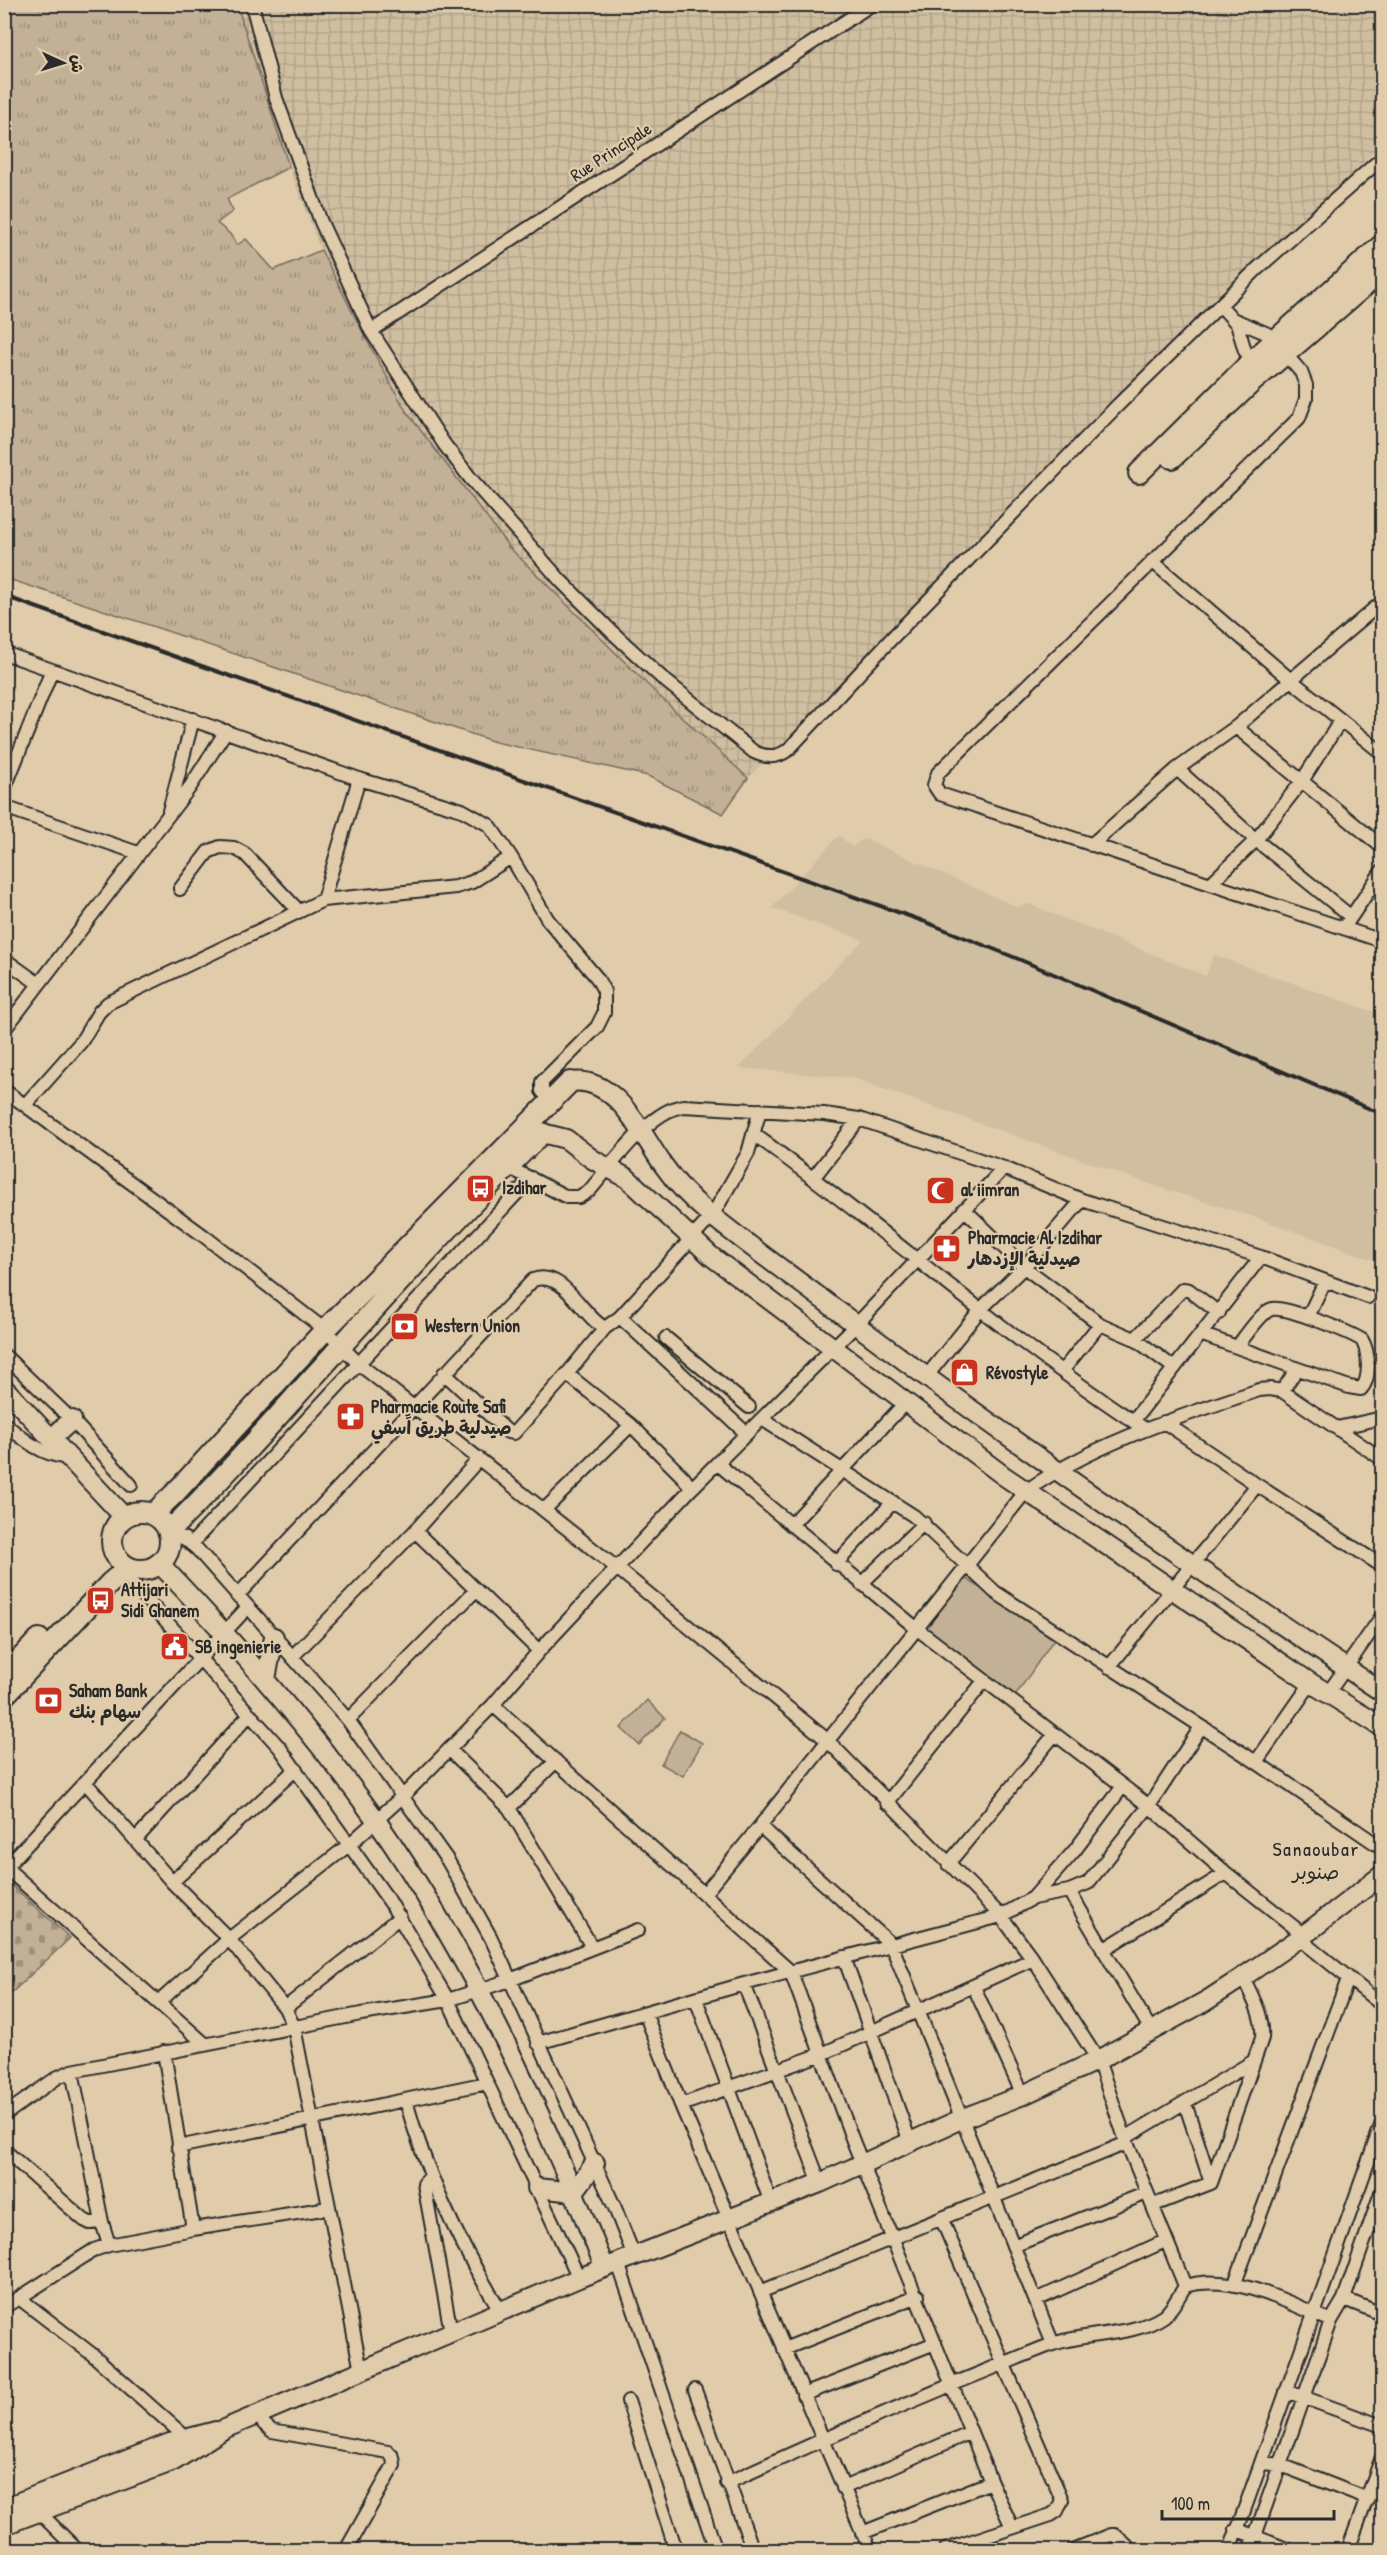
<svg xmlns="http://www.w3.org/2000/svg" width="1387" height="2555" font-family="'Patrick Hand','Playpen Sans Arabic',sans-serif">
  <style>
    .built { fill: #d0bea0 }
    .industrial { fill: url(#industrial-grid) }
    .grass { fill: url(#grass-tufts); stroke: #766e60; stroke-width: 1.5 }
    .cemetery { fill: url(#cemetery-stones); stroke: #766e60; stroke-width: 1.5 }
    .pitch { fill: #c2b196; stroke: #766e60; stroke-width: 1.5 }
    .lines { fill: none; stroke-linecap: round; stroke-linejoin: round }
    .street-casing { stroke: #2b2b2b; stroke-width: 16 }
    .secondary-casing { stroke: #2b2b2b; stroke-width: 22 }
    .primary-casing { stroke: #2b2b2b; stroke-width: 24 }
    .street { stroke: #e0ccab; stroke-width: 12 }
    .secondary { stroke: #e0ccab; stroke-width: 18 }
    .primary { stroke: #e0ccab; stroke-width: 20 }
    .rail { stroke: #2b2b2b; stroke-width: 4 }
    .labels { text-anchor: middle; stroke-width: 4.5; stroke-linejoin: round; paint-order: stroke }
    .street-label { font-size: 18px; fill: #2b2b2b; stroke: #e0ccab }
    .poi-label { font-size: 18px; font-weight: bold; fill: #2b2b2b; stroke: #e0ccab; text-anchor: start }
    .neighbourhood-label { font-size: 20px; letter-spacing: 1.5px; fill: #2b2b2b; stroke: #e0ccab }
  </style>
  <defs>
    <pattern id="industrial-grid" width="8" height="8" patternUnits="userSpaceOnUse" patternTransform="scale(1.5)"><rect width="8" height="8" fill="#d0bea0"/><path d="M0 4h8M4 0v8" fill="none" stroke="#b3a38a"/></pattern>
    <pattern id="grass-tufts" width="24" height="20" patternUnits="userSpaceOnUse" patternTransform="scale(1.5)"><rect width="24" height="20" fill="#c2b196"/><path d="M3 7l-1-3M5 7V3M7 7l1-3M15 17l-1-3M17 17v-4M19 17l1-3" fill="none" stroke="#9e907b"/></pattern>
    <pattern id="cemetery-stones" width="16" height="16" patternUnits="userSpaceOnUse" patternTransform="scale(1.5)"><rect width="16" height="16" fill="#c2b196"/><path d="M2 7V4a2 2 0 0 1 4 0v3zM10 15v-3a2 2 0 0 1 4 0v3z" fill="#9e907b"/></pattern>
  </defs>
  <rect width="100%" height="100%" fill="#e0ccab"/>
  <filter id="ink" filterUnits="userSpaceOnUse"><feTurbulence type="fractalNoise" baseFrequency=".0167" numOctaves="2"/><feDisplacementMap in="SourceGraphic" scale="12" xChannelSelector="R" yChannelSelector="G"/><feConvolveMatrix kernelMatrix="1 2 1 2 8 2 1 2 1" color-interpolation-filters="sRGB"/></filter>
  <g filter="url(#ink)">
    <path class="built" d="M839 835 852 847 863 839 868 840 1017 907 1029 904 1206 976 1214 955 1382 1015V1263L1257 1218 1158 1187 853 1078 739 1068 863 940 772 908Z"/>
    <path class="industrial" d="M237 5H1382V144L748 778 656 693 509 547 406 411 364 335 321 250 289 167Z"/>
    <path class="grass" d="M5 4 237 5 289 167 227 199 233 211 217 223 230 234 237 245 246 239 274 270 321 250 364 335 406 411 509 547 656 693 748 778 723 814 648 776 495 742 152 626 5 578Z"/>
    <path class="cemetery" d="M5 1879 70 1938 5 1999Z"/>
    <path class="pitch" d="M963 1577 1056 1636 1013 1699 918 1626Z
      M647 1700 665 1718 639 1745 621 1728Z
      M680 1730 702 1743 683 1776 661 1764Z"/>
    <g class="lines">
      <defs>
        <path id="street" d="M252 4 276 98 321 222 371 331 444 444 471 479 561 581 612 632 662 678 754 752C766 758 777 758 788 750L893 637 1118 405 1257 269 1382 158
          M1220 305 1237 324 1245 351 1256 363
          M1235 320 1268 334 1301 372 1306 385V399L1299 418 938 773 934 785 940 794 1382 941
          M371 331 872 4
          M1152 561 1292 681 1382 753
          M4 653 359 779 462 810 489 825 511 857 548 920 597 978 604 991V1013L597 1027 542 1082V1091L551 1100
          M1236 727 1382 847
          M1177 769 1256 840 1350 916
          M4 790 52 670
          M4 807 138 853
          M169 811 193 719
          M1091 845 1177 769 1236 727 1382 602
          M1210 884 1256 840 1302 781 1341 720
          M180 889 208 852 220 847 234 848 245 854 298 910
          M323 900 456 887 472 882 511 857
          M1347 923 1382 871
          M4 959 39 984
          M4 1030 190 787 226 731
          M4 1090 204 1236 325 1330 359 1364 618 1569 827 1740 1001 1916 1033 1959 1098 2060 1125 2138 1185 2286
          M25 1105 81 1042 99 1012 108 1003 323 900 359 779
          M755 1135C887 1230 1008 1340 1145 1429
          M508 1167 567 1197H579L590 1190C612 1165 649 1110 684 1106L824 1114 859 1119 1004 1168 1082 1200 1261 1257 1368 1297
          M814 1177 859 1119
          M964 1209 1024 1267 1100 1324 1135 1339 1173 1367
          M620 1317 746 1433
          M1308 1317 1325 1281
          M1203 1335 1349 1387 1361 1389C1371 1379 1369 1352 1362 1340 1349 1332 1286 1306 1272 1309 1262 1311 1244 1338 1237 1347
          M666 1338 749 1407
          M1135 1339 1183 1289 1189 1290 1219 1313
          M4 1355 72 1420 131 1485
          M1063 1370 1100 1324
          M444 1373 508 1432 514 1433 567 1374 605 1328 620 1317 712 1216 748 1153 760 1110
          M567 1374 631 1425 684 1478 691 1489
          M926 1377 980 1310 1024 1267 1082 1200
          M1282 1391 1297 1369
          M762 1419 914 1516 995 1592 1256 1762 1382 1848
          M1133 1421 1261 1257
          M1164 1422 1257 1485 1382 1566
          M4 1423C25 1441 43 1456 71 1458
          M1337 1428 1382 1418
          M718 1464 916 1628 1149 1806 1226 1873 1304 1935
          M544 1510 631 1425
          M791 1525 905 1403
          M415 1531 539 1651
          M169 1533 185 1539 197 1549 348 1720 448 1861 491 1938 615 2208 634 2256
          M191 1544 531 1178
          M836 1564 893 1502
          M122 1572 280 1748 390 1902 448 2000 579 2278
          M861 1584 924 1523
          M237 1596 533 1280C565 1269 581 1316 605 1328
          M292 1657 415 1531 479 1459
          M1109 1667 1257 1485
          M1328 1693 1382 1616
          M493 1705 791 1972 853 2141 991 2482 1012 2527
          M348 1720 475 1591
          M449 1749 509 1808 592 1947
          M1256 1762 1311 1683
          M85 1782 172 1882 229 1939 285 2008 294 2027 361 2371
          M887 1803 984 1681
          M509 1808 556 1761
          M760 1826 891 1944 1053 2344
          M136 1839 250 1714
          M948 1864 1055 1734
          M4 1866 205 2044
          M6 1867 247 1608
          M172 1882 296 1769
          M1069 1891 1151 2030
          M704 1894 760 1826 1026 1491C1096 1442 1179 1417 1259 1390L1270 1389 1282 1391 1382 1459
          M1033 1898 1075 1850 1123 1786
          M1299 1938 1382 2005
          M1103 1950 1226 1873
          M844 1957 910 2142
          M744 1984 820 2183
          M974 1987 1023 2095
          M696 1999 771 2203
          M159 2002 229 1939 350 1844 403 1796 493 1705 539 1651 691 1489 856 1325 1004 1168
          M285 2008 400 1917
          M645 2013 681 2105 870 2550
          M538 2043 744 1984 1001 1916 1033 1898 1069 1891 1088 1883 1149 1806 1201 1727
          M164 2052 193 2229
          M72 2071 102 2222
          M406 2101C427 2176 459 2245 501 2311
          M1185 2103 1211 2183
          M681 2105 822 2054 1033 1959
          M4 2115 58 2077 72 2071 361 2014 448 2000 510 1980 638 1930
          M1125 2138 1254 2061
          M178 2147 487 2083
          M4 2150 84 2220 90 2223 102 2222 109 2245
          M431 2176 424 2184 451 2332
          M1154 2205 1211 2183 1262 2038C1264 2016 1252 1997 1243 1977
          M942 2220 1062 2500 1057 2511 1051 2515 945 2550
          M1013 2246 1147 2193
          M618 2263 716 2550
          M1235 2283 1348 1979
          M760 2292 1127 2143
          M19 2298 94 2250 109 2245 193 2229 329 2208
          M1344 2299 1382 2314
          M1036 2300 1165 2241
          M4 2307 19 2298 93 2355 191 2442
          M784 2349 918 2296
          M695 2390 753 2550
          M1286 2391 1382 2426
          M803 2395 935 2343
          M628 2401 676 2550
          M260 2414 264 2424 272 2431 388 2452 393 2457 394 2465 346 2550
          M1263 2463 1281 2465 1368 2499
          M727 2483C833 2434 941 2388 1050 2345 1083 2332 1134 2337 1164 2316 1173 2308 1179 2296 1185 2286 1232 2272 1288 2302 1331 2321
          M843 2488 971 2432
          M39 2512 77 2550
          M1236 2529 1289 2550
          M862 2533 991 2482
          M1073 2550 1111 2535H1115L1127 2546 1128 2550
          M1230 2550 1382 2123
          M1250 2550 1331 2321 1344 2299 1382 2190
          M1348 2550 1382 2457"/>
        <path id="secondary" d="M570 1082C617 1075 642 1136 664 1166 676 1183 690 1198 706 1211 747 1245 791 1275 834 1308 1012 1443 1196 1568 1382 1692
          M542 1133 566 1139 592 1159 627 1178 711 1256 1004 1476 1311 1683 1382 1727
          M4 1388 124 1517
          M52 1438 72 1420
          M160 1564C237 1645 311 1729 376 1820 473 1958 542 2113 605 2268
          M266 1679 274 1637
          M537 2188 574 2192 595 2163
          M4 2508 170 2443 216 2431
          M4 2525 174 2461 224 2429 579 2278 820 2183 961 2119 1023 2095 1098 2060 1206 2001 1243 1977 1304 1935 1382 1875"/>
        <path id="primary" d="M1172 458 1250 384 1382 271
          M1139 473 1253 360 1382 245
          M112 1541a29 29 0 1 1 58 0a29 29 0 1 1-58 0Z
          M153 1514 174 1494 325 1330 570 1082
          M169 1531C220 1482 267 1428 315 1375 389 1293 463 1210 542 1133
          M4 1676 39 1639
          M4 1696 110 1583 128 1568"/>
      </defs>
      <use href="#street" class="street-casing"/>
      <use href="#secondary" class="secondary-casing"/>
      <use href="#primary" class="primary-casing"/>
      <use href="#street" class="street"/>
      <use href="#secondary" class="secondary"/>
      <use href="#primary" class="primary"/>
      <path class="rail" d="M4 596 923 921 1016 958 1382 1114"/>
    </g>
  </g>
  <defs>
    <symbol id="bus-square" viewBox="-11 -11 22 22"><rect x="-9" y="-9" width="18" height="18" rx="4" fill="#c8321e" stroke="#e0ccab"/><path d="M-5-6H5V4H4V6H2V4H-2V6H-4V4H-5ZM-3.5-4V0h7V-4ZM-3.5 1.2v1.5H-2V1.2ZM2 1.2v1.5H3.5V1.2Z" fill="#fff"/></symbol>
    <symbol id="mosque-square" viewBox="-11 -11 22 22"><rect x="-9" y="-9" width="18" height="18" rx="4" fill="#c8321e" stroke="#e0ccab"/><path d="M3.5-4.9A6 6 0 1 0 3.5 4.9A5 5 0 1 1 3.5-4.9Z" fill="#fff"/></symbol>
    <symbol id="pharmacy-square" viewBox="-11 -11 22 22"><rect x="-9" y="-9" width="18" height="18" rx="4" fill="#c8321e" stroke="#e0ccab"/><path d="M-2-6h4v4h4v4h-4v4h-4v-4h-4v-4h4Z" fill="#fff"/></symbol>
    <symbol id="bank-square" viewBox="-11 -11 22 22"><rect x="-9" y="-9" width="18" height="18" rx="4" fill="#c8321e" stroke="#e0ccab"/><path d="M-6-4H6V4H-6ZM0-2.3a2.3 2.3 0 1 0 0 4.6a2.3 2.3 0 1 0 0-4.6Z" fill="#fff"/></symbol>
    <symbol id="shop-square" viewBox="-11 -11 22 22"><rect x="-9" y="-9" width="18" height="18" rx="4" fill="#c8321e" stroke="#e0ccab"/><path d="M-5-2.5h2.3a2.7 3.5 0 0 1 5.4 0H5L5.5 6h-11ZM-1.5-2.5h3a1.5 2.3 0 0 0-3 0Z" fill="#fff"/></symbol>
    <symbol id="civic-square" viewBox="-11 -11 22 22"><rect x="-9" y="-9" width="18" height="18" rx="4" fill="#c8321e" stroke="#e0ccab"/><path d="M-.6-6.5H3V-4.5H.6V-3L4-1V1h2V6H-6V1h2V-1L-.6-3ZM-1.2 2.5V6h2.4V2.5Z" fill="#fff"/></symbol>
  </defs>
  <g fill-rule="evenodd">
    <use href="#bus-square" x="464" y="1172" width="33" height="33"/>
    <use href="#mosque-square" x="924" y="1174" width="33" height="33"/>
    <use href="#pharmacy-square" x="930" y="1232" width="33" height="33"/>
    <use href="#bank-square" x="388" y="1310" width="33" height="33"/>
    <use href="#shop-square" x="948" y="1356" width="33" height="33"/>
    <use href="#pharmacy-square" x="334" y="1400" width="33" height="33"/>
    <use href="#bus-square" x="84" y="1584" width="33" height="33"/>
    <use href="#civic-square" x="158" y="1630" width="33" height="33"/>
    <use href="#bank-square" x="32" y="1684" width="33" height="33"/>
  </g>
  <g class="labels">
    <g class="street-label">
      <text transform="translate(611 152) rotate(-33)" y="6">Rue Principale</text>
    </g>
    <g class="poi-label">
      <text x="502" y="1194">Izdihar</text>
      <text x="961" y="1196">al iimran</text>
      <text x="968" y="1244">Pharmacie Al Izdihar<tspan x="968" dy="21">صيدلية الإزدهار</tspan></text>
      <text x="425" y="1332">Western Union</text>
      <text x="986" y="1379">Révostyle</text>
      <text x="371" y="1413">Pharmacie Route Safi<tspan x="371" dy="21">صيدلية طريق اًسفي</tspan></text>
      <text x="121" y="1596">Attijari<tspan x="121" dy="21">Sidi Ghanem</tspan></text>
      <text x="195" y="1653">SB ingenierie</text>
      <text x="69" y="1697">Saham Bank<tspan x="69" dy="21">سهام بنك</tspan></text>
    </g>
    <g class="neighbourhood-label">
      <text x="1316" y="1856">Sanaoubar<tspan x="1316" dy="23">صنوبر</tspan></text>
    </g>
  </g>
  <rect width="1387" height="2555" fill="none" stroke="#e0ccab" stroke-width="24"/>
  <rect x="12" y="12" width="1363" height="2531" fill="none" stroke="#2b2b2b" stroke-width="2" filter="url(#ink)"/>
  <g transform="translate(63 63) rotate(94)" stroke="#e0ccab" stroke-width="4.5" paint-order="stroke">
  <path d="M0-4.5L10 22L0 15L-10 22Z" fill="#2b2b2b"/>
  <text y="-9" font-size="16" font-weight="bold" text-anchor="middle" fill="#2b2b2b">ش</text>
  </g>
  <path d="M1162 2510v9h172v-9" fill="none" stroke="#2b2b2b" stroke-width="3"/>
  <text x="1171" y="2510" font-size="18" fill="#2b2b2b" stroke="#e0ccab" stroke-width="4.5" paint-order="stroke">100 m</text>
</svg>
